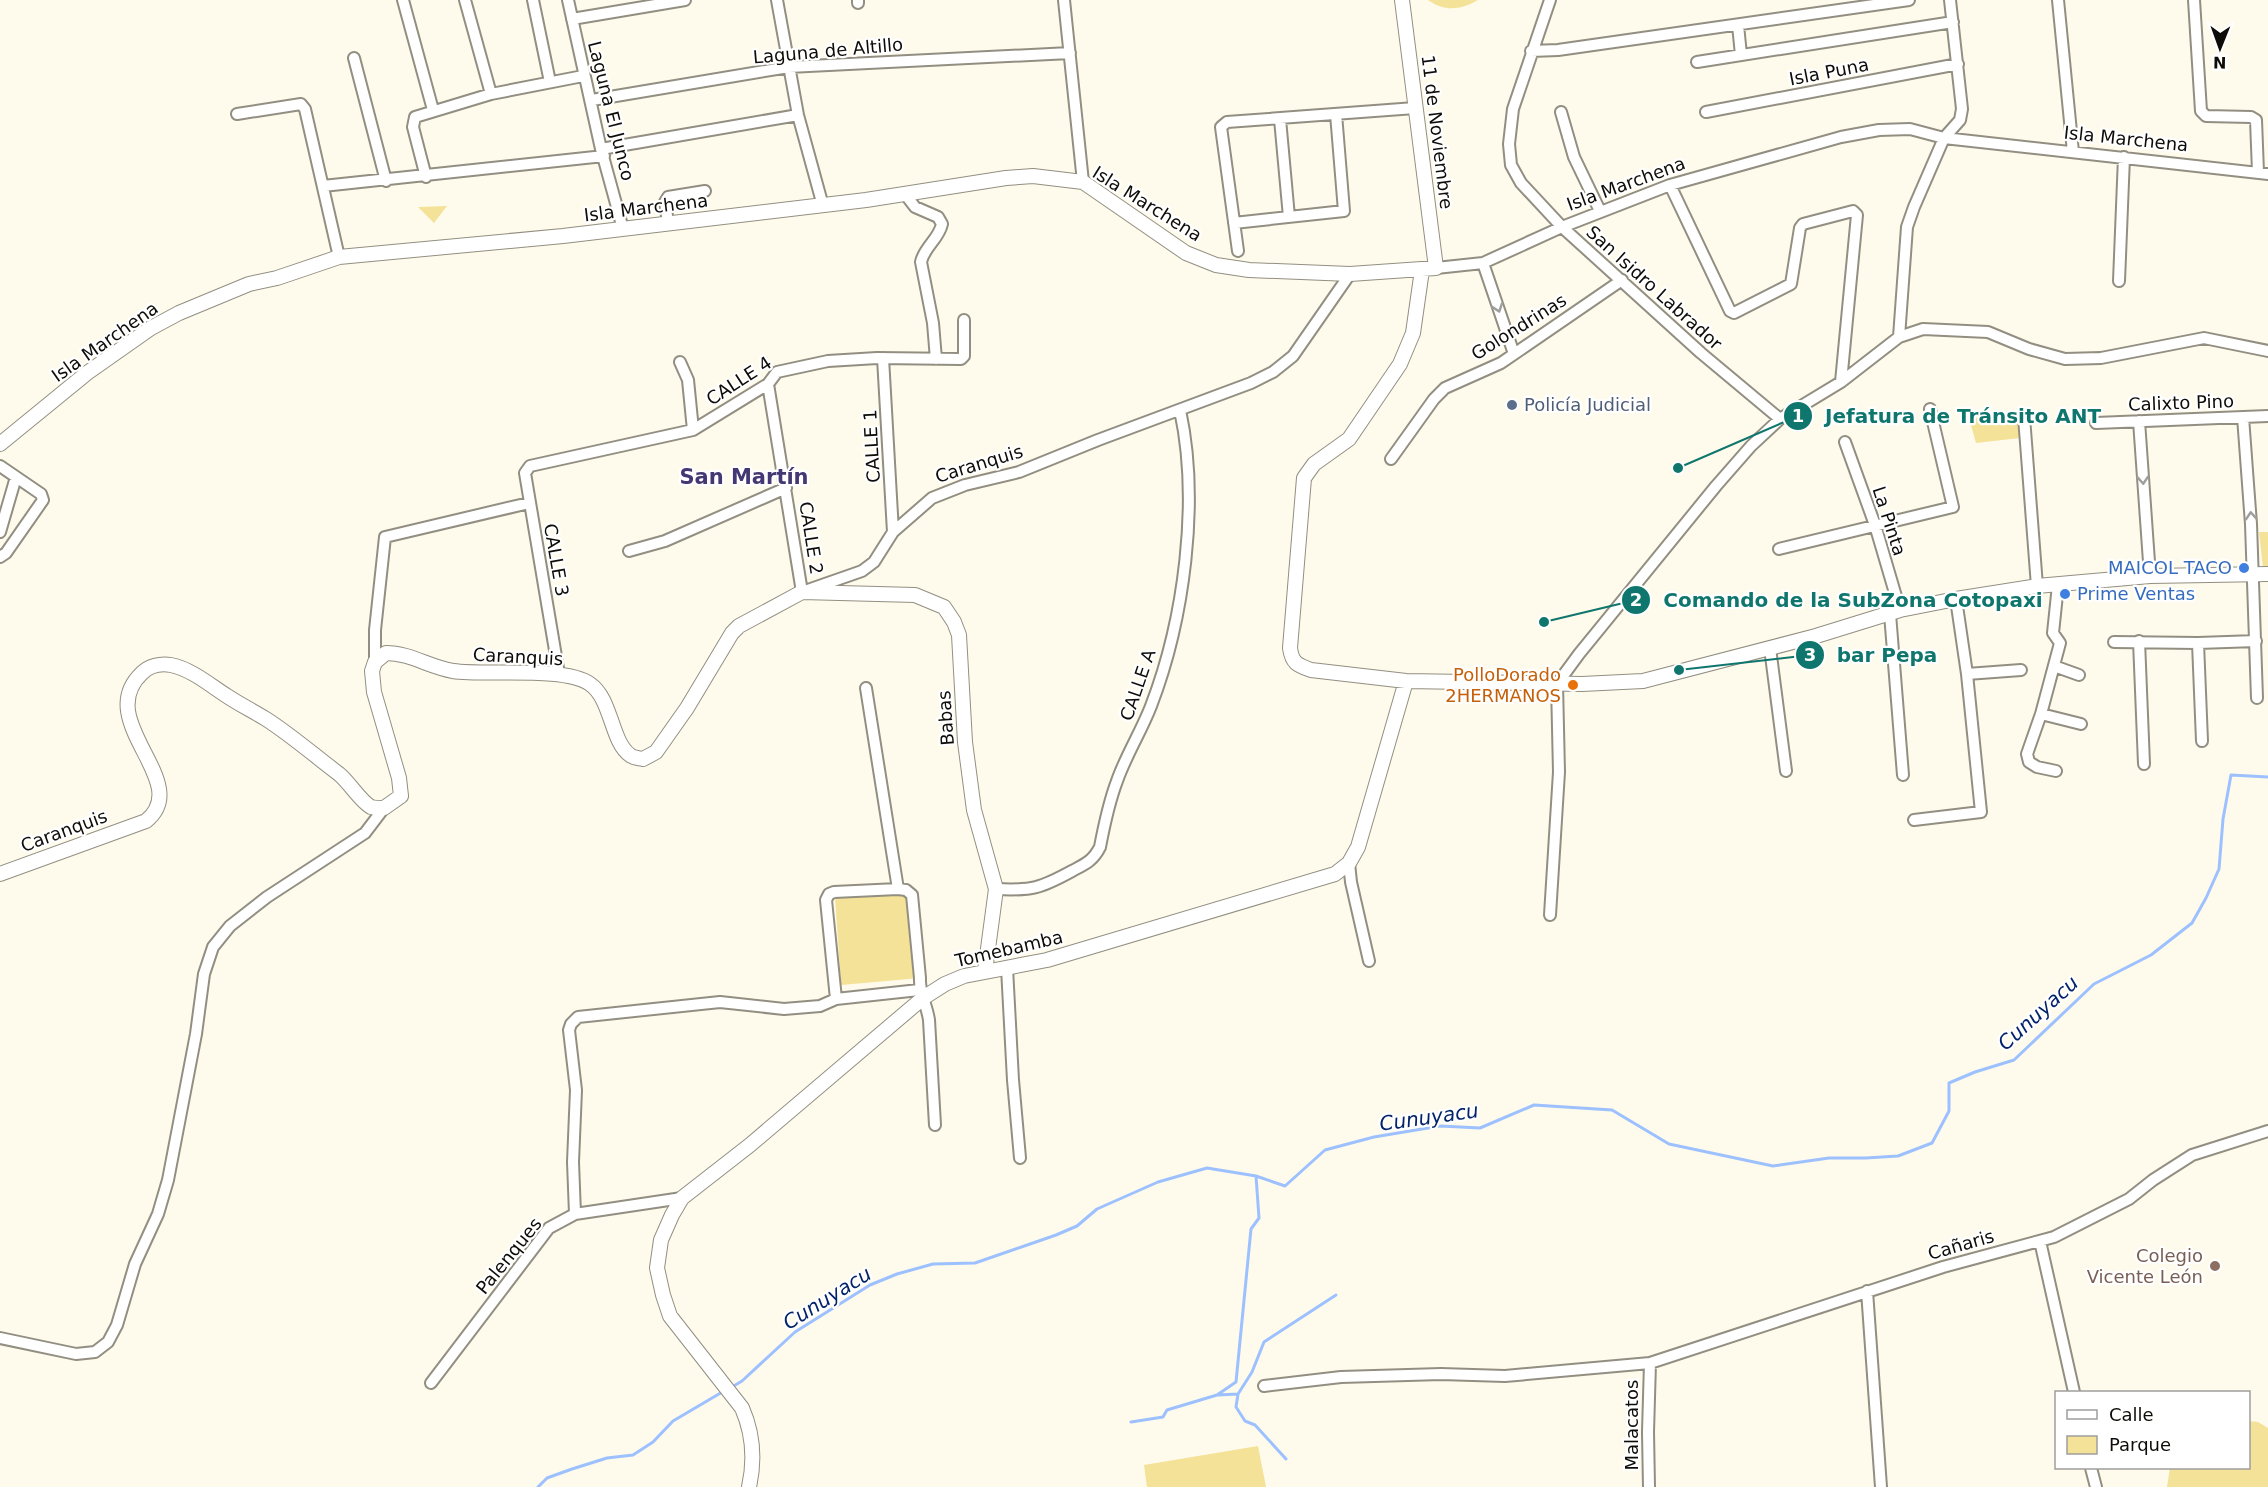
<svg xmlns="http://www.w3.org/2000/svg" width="2268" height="1487" font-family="'DejaVu Sans',sans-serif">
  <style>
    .green { fill: #f3e297 }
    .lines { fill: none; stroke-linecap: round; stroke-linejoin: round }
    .stream { stroke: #9dc0ff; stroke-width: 3 }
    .minor-casing { stroke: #928f82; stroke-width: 14 }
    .tertiary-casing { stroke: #928f82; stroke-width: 16 }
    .minor { stroke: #fff; stroke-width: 10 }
    .tertiary { stroke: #fff; stroke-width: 14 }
    .oneway { stroke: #9e9e9c }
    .service-dot { fill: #5c6f8a; stroke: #fff; stroke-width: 2 }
    .shop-dot { fill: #3f7fe0; stroke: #fff; stroke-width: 2 }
    .food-dot { fill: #e8710a; stroke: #fff; stroke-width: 2 }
    .education-dot { fill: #8d6e63; stroke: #fff; stroke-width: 2 }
    .labels { text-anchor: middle; stroke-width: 4.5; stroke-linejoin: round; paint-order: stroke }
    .street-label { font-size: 18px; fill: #0d0c08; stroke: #fff }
    .service-label { font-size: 18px; fill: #4e5e75; stroke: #fff; text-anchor: start }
    .shop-label { font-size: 18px; fill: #366cbe; stroke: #fff; text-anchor: end }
    .food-label { font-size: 18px; fill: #c56008; stroke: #fff; text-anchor: end }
    .education-label { font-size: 18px; fill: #785e54; stroke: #fff; text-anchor: end }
    .water-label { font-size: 20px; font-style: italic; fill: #022369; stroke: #fff }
    .quarter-label { font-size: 21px; font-weight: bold; fill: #453773; stroke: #fff }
    .leader { fill: none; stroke: #0f766e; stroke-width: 2 }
    .callout-dot { fill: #0f766e; stroke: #fff; stroke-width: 2 }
    .mark-label { font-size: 18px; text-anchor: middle; font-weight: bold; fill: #fff }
    .callout-label { font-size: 20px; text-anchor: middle; font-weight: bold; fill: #0f766e; stroke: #fff; stroke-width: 4.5; stroke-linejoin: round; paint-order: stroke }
  </style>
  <rect width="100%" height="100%" fill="#fefbec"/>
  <path class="green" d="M1428 0H1478C1461 10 1445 12 1428 0Z
    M447 206 434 223 418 207Z
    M2018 417 2020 438 1976 443 1969 418Z
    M2259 532H2268V568H2263Z
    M910 894 920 978 841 985 835 897Z
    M2249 1421 2258 1422 2268 1428V1487H2167L2170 1468H2248Z
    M1258 1446 1266 1487H1147L1144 1465Z"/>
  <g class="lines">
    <path class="stream" d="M732 1387 742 1381 795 1332 870 1285 897 1274 933 1264 975 1263 1056 1235 1077 1226 1097 1209 1158 1182 1207 1168 1256 1176 1285 1186 1325 1150 1374 1137 1440 1126 1480 1128 1534 1105 1612 1110 1669 1144 1773 1166 1829 1158H1866L1898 1156 1932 1143 1949 1111V1083L1975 1072 2014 1060 2094 984 2151 955 2192 923 2206 898 2219 869 2223 819 2231 775 2268 777
      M1238 1394 1252 1372 1264 1342 1336 1295
      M1218 1395 1238 1394 1236 1407 1245 1421 1255 1425 1286 1459
      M1131 1422 1163 1417 1167 1410 1217 1395 1236 1382 1251 1229 1259 1218 1256 1176
      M538 1487 547 1478 572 1469 607 1458 633 1455 653 1442 673 1421 724 1391"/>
    <defs>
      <path id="minor" d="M403 0 433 110
        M465 0 491 94
        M533 0 550 82
        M568 0 601 149 623 229
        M777 0 798 115 823 206
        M858 0V3
        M1064 0 1083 182
        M1550 0 1513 109 1509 144 1511 165 1521 183 1562 227 1701 353 1780 419
        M2058 0 2073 152
        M2194 0 2201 111 2206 116 2251 117 2256 120 2258 172
        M572 19 685 0
        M1738 25 1741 55
        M1531 51 1558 50 1909 0
        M354 58 386 181
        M1697 62 1953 22
        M592 100 789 67 1070 53
        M1561 112 1574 157 1600 211
        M1706 112 1958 64
        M237 114 301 104 305 109 339 257
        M1280 119 1289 217
        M601 149 798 115
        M426 177 413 127 415 117 491 94 583 76
        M1670 185 1730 311 1734 313 1791 284 1800 228 1803 224 1853 211 1857 215 1841 382
        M323 186 604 156
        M905 194 915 207 938 217 942 224C939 239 924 247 921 262L933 323 936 359
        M668 223 665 202 668 197 705 191
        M1234 223 1344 211 1336 114
        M1238 251 1221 127 1227 122 1415 108
        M1483 263 1514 354
        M1436 268 1483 263 1562 227 1670 185 1841 137 1879 130 1910 129 1944 138 2268 174
        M2119 281 2124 157
        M1899 337 1907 227 1914 207 1944 138 1960 120 1962 109 1950 0
        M883 358 893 532
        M680 362 688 380 693 430
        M768 384 802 592 862 571 874 562 893 532 932 498 965 485 1019 472 1098 440 1251 383 1273 372 1293 356 1350 274
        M2024 417 2037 586
        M2243 417 2251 524 2257 698
        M2139 421 2150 576
        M2096 423 2268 416
        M1845 442 1875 525 1900 610
        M1391 459 1434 399 1445 388 1501 363 1622 280
        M0 466 41 494 43 500 6 553 0 557
        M0 532 16 477
        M1779 549 1953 507 1930 409
        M629 551 665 541 786 488
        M1890 614 1903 775
        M2139 641 2144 764
        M2114 642 2198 643 2256 641
        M2198 643 2202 741
        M1770 648 1786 771
        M375 662V630L385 537 529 503
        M2054 666 2079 675
        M559 674 525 473 530 466 693 430 768 384 777 372 828 361 877 358 961 359 964 356V320
        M1967 674 2021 670
        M866 688 898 889
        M2041 714 2081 724
        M2056 771 2037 767 2029 762 2027 754 2041 714 2060 643 2053 633 2058 585
        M1914 820 1981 812 1967 674 1956 599
        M1349 863 1351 882 1369 961
        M996 889C1032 891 1041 888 1072 871 1085 864 1093 861 1100 847 1104 826 1109 802 1117 781 1126 755 1141 732 1151 706 1184 620 1200 502 1180 410
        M1550 915 1559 772 1557 684 1579 654 1716 486 1751 446 1780 419 1841 382 1899 337 1923 329 1988 332 2029 349 2065 359 2101 358 2204 338 2268 351
        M1007 968 1013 1080 1020 1158
        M919 990 836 999 826 900 829 894 834 892 898 889 906 890 912 895 920 978C919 993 927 1005 929 1020L935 1125
        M575 1214 573 1162 576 1090 569 1030 571 1024 578 1017 720 1002 784 1009 820 1006 836 999
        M2040 1241 2074 1392
        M1867 1291 1881 1487
        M0 1338 76 1354 95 1352 108 1342 117 1325 135 1264 158 1214 168 1180 196 1034 204 974 213 947 230 926 267 897 365 833 384 808
        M431 1383 549 1228 575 1214 682 1198
        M1264 1386 1341 1377 1441 1374 1505 1376 1650 1363 1943 1267 2054 1237 2129 1199 2153 1180 2192 1155 2268 1131
        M2091 1468 2096 1487
        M1649 1487 1648 1432 1650 1363"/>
      <path id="tertiary" d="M1422 270 1413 333 1400 364 1349 439 1314 464 1304 478 1290 648C1292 663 1297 665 1311 670L1406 681 1582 684 1643 681 1816 636 1900 610 1956 599 2037 586 2150 576 2268 574
        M0 444 87 373 151 328 179 313 249 284 277 278 339 257 563 236 866 200 1006 178 1033 176 1083 182 1186 253 1216 265 1249 270 1350 274 1436 268 1402 0
        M0 874 146 821C195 782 91 721 142 673 149 666 160 663 171 665 191 669 210 685 227 696 239 704 253 711 266 719 291 735 315 756 339 774 349 782 361 802 371 807 374 808 380 808 384 808L401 796 399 778 374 692 372 671 375 662 386 653C410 653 429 667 453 671 487 676 564 666 590 684 612 699 611 742 630 755 633 758 639 758 643 759L656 752 687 708 732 633 739 626 802 592 915 595 944 607 954 622 959 635 965 742 974 810 996 889 985 971
        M749 1487C755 1460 753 1433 742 1408L670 1316 663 1295 657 1268 661 1240 672 1215 682 1198 750 1145 923 998 945 984 964 976 1047 960 1335 874 1349 863 1358 847 1406 681"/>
    </defs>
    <use href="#minor" class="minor-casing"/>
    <use href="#tertiary" class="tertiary-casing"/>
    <use href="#minor" class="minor"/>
    <use href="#tertiary" class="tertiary"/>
  </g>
  <defs><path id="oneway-chevron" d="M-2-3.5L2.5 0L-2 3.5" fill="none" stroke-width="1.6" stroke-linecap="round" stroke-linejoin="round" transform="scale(1.5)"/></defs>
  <g class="oneway">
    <use href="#oneway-chevron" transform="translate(1498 308) rotate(71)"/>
    <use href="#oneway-chevron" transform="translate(2143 480) rotate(86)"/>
    <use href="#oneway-chevron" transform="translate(2251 516) rotate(-94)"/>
  </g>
  <circle class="service-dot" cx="1512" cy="405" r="6"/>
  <g class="shop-dot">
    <circle cx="2244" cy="568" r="6"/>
    <circle cx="2065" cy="594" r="6"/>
  </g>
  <circle class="food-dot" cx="1573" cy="685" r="6"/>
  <circle class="education-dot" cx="2215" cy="1266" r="6"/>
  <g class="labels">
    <g class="street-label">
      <text transform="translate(828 51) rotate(-5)" y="6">Laguna de Altillo</text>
      <text transform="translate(1829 72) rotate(-11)" y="6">Isla Puna</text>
      <text transform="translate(611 111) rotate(76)" y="6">Laguna El Junco</text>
      <text transform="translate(1437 132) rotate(83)" y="6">11 de Noviembre</text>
      <text transform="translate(2126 139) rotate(6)" y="6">Isla Marchena</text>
      <text transform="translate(1626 184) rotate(-20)" y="6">Isla Marchena</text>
      <text transform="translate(1147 204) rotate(32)" y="6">Isla Marchena</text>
      <text transform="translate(646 208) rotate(-7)" y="6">Isla Marchena</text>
      <text transform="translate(1654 288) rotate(42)" y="6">San Isidro Labrador</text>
      <text transform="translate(1519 327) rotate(-32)" y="6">Golondrinas</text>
      <text transform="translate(105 342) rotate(-35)" y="6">Isla Marchena</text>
      <text transform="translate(739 381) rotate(-33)" y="6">CALLE 4</text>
      <text transform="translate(2181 403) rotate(-2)" y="6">Calixto Pino</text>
      <text transform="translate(872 446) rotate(-93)" y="6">CALLE 1</text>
      <text transform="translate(979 464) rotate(-17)" y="6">Caranquis</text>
      <text transform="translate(1889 521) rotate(72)" y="6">La Pinta</text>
      <text transform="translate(811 538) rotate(81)" y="6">CALLE 2</text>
      <text transform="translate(556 560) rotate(80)" y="6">CALLE 3</text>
      <text transform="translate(518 657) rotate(3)" y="6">Caranquis</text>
      <text transform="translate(1138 685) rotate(-71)" y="6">CALLE A</text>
      <text transform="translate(946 718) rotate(-94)" y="6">Babas</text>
      <text transform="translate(64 831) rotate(-20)" y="6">Caranquis</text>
      <text transform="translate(1009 949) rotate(-13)" y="6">Tomebamba</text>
      <text transform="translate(1961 1245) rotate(-16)" y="6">Cañaris</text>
      <text transform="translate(509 1256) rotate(-51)" y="6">Palenques</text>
      <text transform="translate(1632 1425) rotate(-90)" y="6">Malacatos</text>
    </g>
    <g class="service-label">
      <text x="1524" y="411">Policía Judicial</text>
    </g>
    <g class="shop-label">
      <text x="2232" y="574">MAICOL TACO</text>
      <text x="2077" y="600" text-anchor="start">Prime Ventas</text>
    </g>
    <g class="food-label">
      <text x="1561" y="681">PolloDorado<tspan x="1561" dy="21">2HERMANOS</tspan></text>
    </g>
    <g class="education-label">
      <text x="2203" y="1262">Colegio<tspan x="2203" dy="21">Vicente León</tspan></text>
    </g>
    <g class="water-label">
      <text transform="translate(2038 1013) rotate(-42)" y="7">Cunuyacu</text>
      <text transform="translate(1429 1117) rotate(-8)" y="7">Cunuyacu</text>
      <text transform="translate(827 1298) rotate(-32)" y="7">Cunuyacu</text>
    </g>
    <g class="quarter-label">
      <text x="744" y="484">San Martín</text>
    </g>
  </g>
  <path class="leader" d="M1678 468L1798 416M1544 622L1636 600M1679 670L1810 655"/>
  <g class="callout-dot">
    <circle cx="1678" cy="468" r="6"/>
    <circle cx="1544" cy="622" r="6"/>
    <circle cx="1679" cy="670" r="6"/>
    <circle cx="1798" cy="416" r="15"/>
    <circle cx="1636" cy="600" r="15"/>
    <circle cx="1810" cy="655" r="15"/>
  </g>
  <g class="mark-label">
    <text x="1798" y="422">1</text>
    <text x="1636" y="606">2</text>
    <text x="1810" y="661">3</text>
  </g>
  <g class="callout-label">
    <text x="1963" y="423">Jefatura de Tránsito ANT</text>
    <text x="1853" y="607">Comando de la SubZona Cotopaxi</text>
    <text x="1887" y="662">bar Pepa</text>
  </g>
  <rect x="2055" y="1391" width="195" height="78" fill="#ffffff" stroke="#9e9e9c" stroke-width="1.5"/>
  <rect x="2067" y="1410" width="30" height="9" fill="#ffffff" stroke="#9e9e9c" stroke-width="1.5"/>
  <text x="2109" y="1421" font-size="18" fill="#0d0c08">Calle</text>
  <rect x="2067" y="1436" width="30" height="18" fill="#f3e297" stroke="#9e9e9c" stroke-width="1.5"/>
  <text x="2109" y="1451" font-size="18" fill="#0d0c08">Parque</text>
  <g transform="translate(2220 48) rotate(181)" stroke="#ffffff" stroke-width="4.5" paint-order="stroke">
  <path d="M0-4.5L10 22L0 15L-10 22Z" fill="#0d0c08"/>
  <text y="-9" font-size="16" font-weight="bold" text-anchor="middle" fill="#0d0c08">N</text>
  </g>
</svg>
